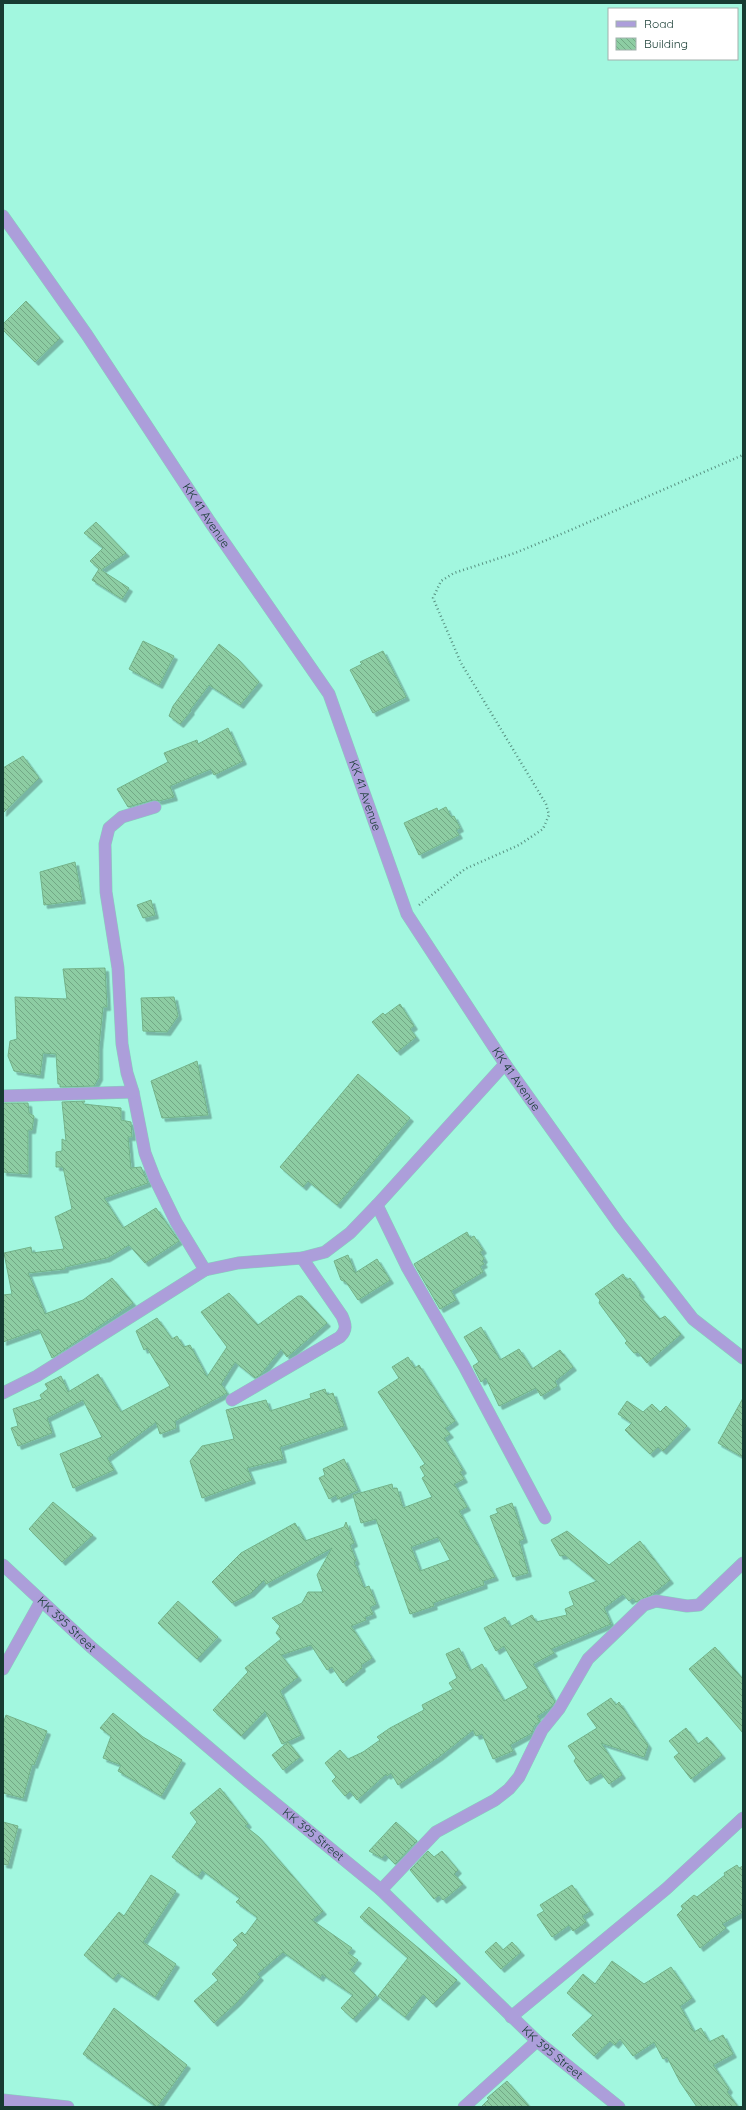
<svg xmlns="http://www.w3.org/2000/svg" width="746" height="2110" font-family="Quicksand,sans-serif">
  <style>
    .building { fill: url(#building-back-hatch); stroke: #73b289; fill-rule: evenodd; filter: url(#shadow) }
    .lines { fill: none; stroke-linecap: round; stroke-linejoin: round }
    .minor-casing { stroke: #86d1bc; stroke-width: 13 }
    .path { stroke: #579181; stroke-width: 2.5; stroke-dasharray: 1 3; stroke-linecap: butt }
    .minor { stroke: #ac9eda; stroke-width: 12 }
    .labels { text-anchor: middle; stroke-width: 3.5; stroke-linejoin: round; paint-order: stroke }
    .street-label { font-size: 12px; fill: #173b32; stroke: #fff }
  </style>
  <defs>
    <pattern id="building-back-hatch" width="6" height="6" patternUnits="userSpaceOnUse"><rect width="6" height="6" fill="#8dcda3"/><path d="M-1 5l2 2M0 0l6 6M5-1l2 2" fill="none" stroke="#72a885"/></pattern>
    <filter id="shadow"><feDropShadow dx="3.5" dy="3.5" stdDeviation="0" flood-color="#0004"/></filter>
  </defs>
  <rect width="100%" height="100%" fill="#a2f7df"/>
  <path class="building" d="M26 301 60 338 35 362 3 330V324Z
    M96 522 126 553 101 570 129 588 122 599 92 580 99 569 90 561 103 548 84 533Z
    M143 641 174 656 159 685 129 669Z
    M219 644 238 659 259 682 240 705 209 685 190 710 191 711 180 724 169 716 173 706Z
    M383 651 406 697 373 713 350 670 362 664 360 662Z
    M228 728 243 761 214 775 211 769 170 786 174 797 159 801 153 800 128 807 117 789 168 762 164 753 197 740 198 744Z
    M23 756 39 778 3 813V768Z
    M446 807 451 817 454 816 460 828 456 830 459 835 419 855 404 823 437 808 438 811Z
    M75 862 82 900 44 905 40 872Z
    M151 900 155 915 143 918 137 905Z
    M105 968 107 1007H103L99 1046V1077L94 1086 60 1087V1084H58L56 1054 43 1053 40 1075 14 1071 8 1056 10 1041 17 1039 15 997 67 999 63 969Z
    M174 997 178 1016 167 1032 143 1031 141 998Z
    M400 1004 414 1026 410 1029 416 1037 397 1052 372 1022 383 1013 385 1015Z
    M197 1061 208 1115 162 1118 151 1081Z
    M358 1074 410 1118 337 1205 308 1181 303 1187 280 1167Z
    M85 1101 83 1104 121 1108V1120L131 1122 132 1137H128L131 1168 141 1167 148 1183 104 1198 123 1228 156 1208 179 1241 145 1263 129 1245 107 1258 65 1267V1269L28 1273 45 1314 83 1300 112 1278 133 1303 52 1358 39 1329 3 1342V1295L12 1294 4 1253 31 1247 32 1253 64 1249 55 1217 72 1209 63 1167H56V1152L62 1151V1139L66 1141 62 1102Z
    M3 1103H28L29 1113 34 1116 32 1130H28V1174L3 1172Z
    M467 1232 470 1238 474 1236 483 1250 480 1252 484 1259 482 1261 484 1264 480 1266 483 1272 451 1291 456 1300 440 1309 414 1264Z
    M348 1255 355 1273 377 1259 390 1280 358 1300 346 1282 341 1280 334 1261Z
    M623 1274 627 1280 630 1278 641 1294 639 1295 660 1319 665 1316 681 1334 647 1363 638 1352 634 1353 625 1343 627 1341 599 1303 600 1300 595 1294Z
    M229 1293 258 1325 298 1296H302L327 1323 287 1357 281 1349 260 1375 255 1378 235 1362 221 1384 227 1393 175 1421 176 1428 160 1434 156 1422 107 1458 114 1470 73 1488 60 1454 102 1437 83 1400 47 1418 52 1433 18 1446 11 1428 18 1426 13 1409 42 1399 40 1395 48 1389 45 1384 61 1376 68 1392 98 1374 121 1412 170 1386 147 1348 144 1350 136 1331 157 1318 172 1339 177 1336 184 1347 190 1345 207 1377 227 1347 201 1312Z
    M481 1327 500 1360 519 1349 532 1369 560 1350 573 1367 555 1381 557 1386 541 1396 536 1388 499 1406 486 1378 481 1382 473 1366 479 1362 464 1337Z
    M408 1357 415 1368 419 1365 455 1421 445 1428 450 1434 444 1438 463 1470 460 1472 464 1479 454 1484 467 1507 459 1511 495 1577 483 1581 484 1585 433 1603 434 1606 410 1614 376 1519 361 1523 353 1495 392 1484 393 1489 397 1488 403 1508 432 1497 422 1478 425 1476 420 1467 425 1464 378 1392 399 1378 392 1367ZM438 1537 450 1560 420 1571 411 1547Z
    M325 1389 327 1395 333 1393 344 1426 280 1447 283 1459 247 1468 252 1480 202 1498 190 1461 202 1446 234 1439 226 1410 266 1400 270 1411 311 1398 310 1394Z
    M743 1398V1457L718 1443Z
    M627 1401 643 1412 652 1404 660 1412 666 1406 687 1426 663 1451 658 1447 650 1454 625 1430 632 1423 618 1414Z
    M344 1459 358 1490 338 1499 336 1495 329 1499 319 1478 325 1475 323 1469Z
    M53 1502 93 1535 62 1562 29 1529Z
    M512 1503 524 1539 519 1541 528 1573 513 1577 490 1516 498 1513 496 1509Z
    M346 1522 354 1543 350 1545 356 1561 354 1562 364 1588 369 1586 376 1604 370 1607 373 1614 365 1617 366 1620 351 1626 372 1658 361 1665 362 1668 343 1683 332 1667 327 1670 311 1645 281 1655 298 1677 280 1691 301 1735 282 1744 265 1711 241 1736 213 1710 248 1672 245 1668 281 1639 276 1633 280 1626 272 1618 302 1603 308 1592H323L317 1575 332 1548 266 1584 264 1580 251 1593 232 1603 212 1582 241 1553 295 1523 305 1541 344 1527Z
    M567 1531 609 1565 640 1541 670 1580 651 1595 636 1602 633 1598 629 1601 623 1594 604 1608 611 1624 551 1649 554 1653 533 1664 555 1702 550 1708 537 1716 540 1721 534 1726 532 1733 510 1745 513 1751 493 1759 482 1734 476 1736 473 1730 440 1756 398 1785 391 1773 387 1776 386 1774 357 1800 350 1791 345 1796 332 1781 336 1777 325 1763 340 1750 348 1759 363 1752 380 1740 377 1737 390 1728 424 1710 422 1705 453 1689 449 1683 457 1678 446 1654 459 1648 470 1671 482 1664 504 1701 528 1688 504 1646 496 1651 484 1628 505 1617 510 1627 532 1615 536 1622 567 1615 565 1609 574 1605 569 1592 597 1581 565 1555 560 1556 551 1540Z
    M178 1601 218 1637 197 1659 158 1623Z
    M715 1647 743 1679V1733L689 1669Z
    M611 1698 616 1705 619 1702 648 1745 644 1757 601 1743 622 1775 609 1784 601 1773 587 1781 574 1761 576 1758 568 1746 597 1728 587 1714Z
    M113 1713 143 1737 182 1760 161 1796 118 1771 121 1765 103 1758 111 1736 100 1728Z
    M6 1715 47 1731 34 1765 32 1764 23 1798 3 1793V1724Z
    M686 1728 698 1744 707 1737 722 1755 691 1779 674 1757 679 1753 669 1741Z
    M288 1742 300 1757 283 1770 272 1755Z
    M220 1788 248 1824 245 1826 259 1837 323 1911 312 1920 352 1948 348 1953 358 1960 350 1970 376 1995 353 2019 341 2008 353 1995 322 1974 320 1978 283 1952 257 1974 260 1977 237 2002 214 2023 194 2001 218 1980 212 1974 238 1945 233 1940 242 1932 245 1935 257 1919V1917L236 1902 240 1898 202 1870 198 1876 172 1857 197 1822 190 1813Z
    M3 1822 18 1826 8 1865 3 1864Z
    M396 1822 417 1841 395 1864 385 1854 382 1858 369 1851Z
    M428 1851 434 1857 442 1851 458 1870 454 1874 463 1884 443 1900 439 1895 434 1899 410 1870Z
    M737 1865 739 1868 743 1866V1912L722 1924 726 1928 700 1948 677 1915 683 1909 681 1906 694 1895 697 1897 725 1875 724 1873Z
    M151 1875 176 1891 143 1942 176 1964 155 1997 118 1973 113 1979 84 1955 119 1912 124 1916Z
    M572 1885 590 1911 582 1916 586 1922 573 1931 569 1925 552 1937 537 1915 544 1911 540 1905Z
    M369 1907 457 1980 433 2004 423 1994 405 2017 378 1996 408 1958 360 1917Z
    M496 1942 503 1950 512 1942 521 1952 501 1969 485 1952Z
    M612 1961 644 1984 671 1967 692 1998 680 2006 694 2032 701 2028 709 2042 723 2035 733 2054 713 2065 729 2089 727 2092 738 2107H697L680 2082 667 2057 663 2059 654 2042 633 2056 620 2039 615 2045 610 2041 594 2056 572 2035 593 2015 567 1993 583 1974 595 1984Z
    M114 2008 187 2065 157 2107 83 2054Z
    M507 2081 530 2107H481L489 2099 487 2098Z"/>
  <g class="lines">
    <defs>
      <g id="minor">
        <path id="s1" d="M3 216 87 335 210 522 329 694 407 914 505 1064 619 1224 693 1319 743 1358"/>
        <path d="M155 807 122 817 109 828 105 844 106 892 118 968 122 1044 127 1073 133 1092 145 1153 155 1179 176 1222 205 1270"/>
        <path d="M3 1096 133 1092"/>
        <path d="M377 1205 407 1267 464 1366 545 1518"/>
        <path d="M3 1393 37 1376 205 1270 238 1263 302 1258 325 1252 350 1233 377 1205 505 1064"/>
        <path d="M232 1400 340 1337C347 1330 346 1325 342 1316L302 1258"/>
        <path id="s2" d="M3 1565 91 1647 248 1781 381 1890 537 2041 619 2107"/>
        <path d="M3 1669 41 1601"/>
        <path d="M381 1890 436 1832 495 1800 509 1789 519 1777 542 1730 559 1709 588 1659 644 1605 656 1601 687 1606 699 1605 743 1563"/>
        <path d="M511 2017 666 1889 743 1818"/>
        <path d="M3 2100 68 2107"/>
        <path d="M464 2107 537 2041"/>
      </g>
    </defs>
    <use href="#minor" class="minor-casing"/>
    <path class="path" d="M419 905 465 869 519 845 543 829 549 815 546 804 461 663 433 598 441 581 454 573 515 553 566 532 743 455"/>
    <use href="#minor" class="minor"/>
  </g>
  <g class="labels">
    <g class="street-label">
      <text dy="4" stroke="none"><textPath href="#s1" startOffset="362">KK 41 Avenue</textPath></text>
      <text dy="4" stroke="none"><textPath href="#s1" startOffset="686">KK 41 Avenue</textPath></text>
      <text dy="4" stroke="none"><textPath href="#s1" startOffset="1010">KK 41 Avenue</textPath></text>
      <text dy="4" stroke="none"><textPath href="#s2" startOffset="87">KK 395 Street</textPath></text>
      <text dy="4" stroke="none"><textPath href="#s2" startOffset="411">KK 395 Street</textPath></text>
      <text dy="4" stroke="none"><textPath href="#s2" startOffset="735">KK 395 Street</textPath></text>
    </g>
  </g>
  <rect width="746" height="2110" fill="none" stroke="#173b32" stroke-width="8"/>
  <rect x="608" y="8" width="130" height="52" fill="#ffffff" stroke="#a2b1ad"/>
  <rect x="616" y="21" width="20" height="6" fill="#ac9eda" stroke="#a2b1ad"/>
  <text x="644" y="28" font-size="12" fill="#173b32">Road</text>
  <rect x="616" y="38" width="20" height="12" fill="url(#building-back-hatch)" stroke="#a2b1ad"/>
  <text x="644" y="48" font-size="12" fill="#173b32">Building</text>
</svg>
